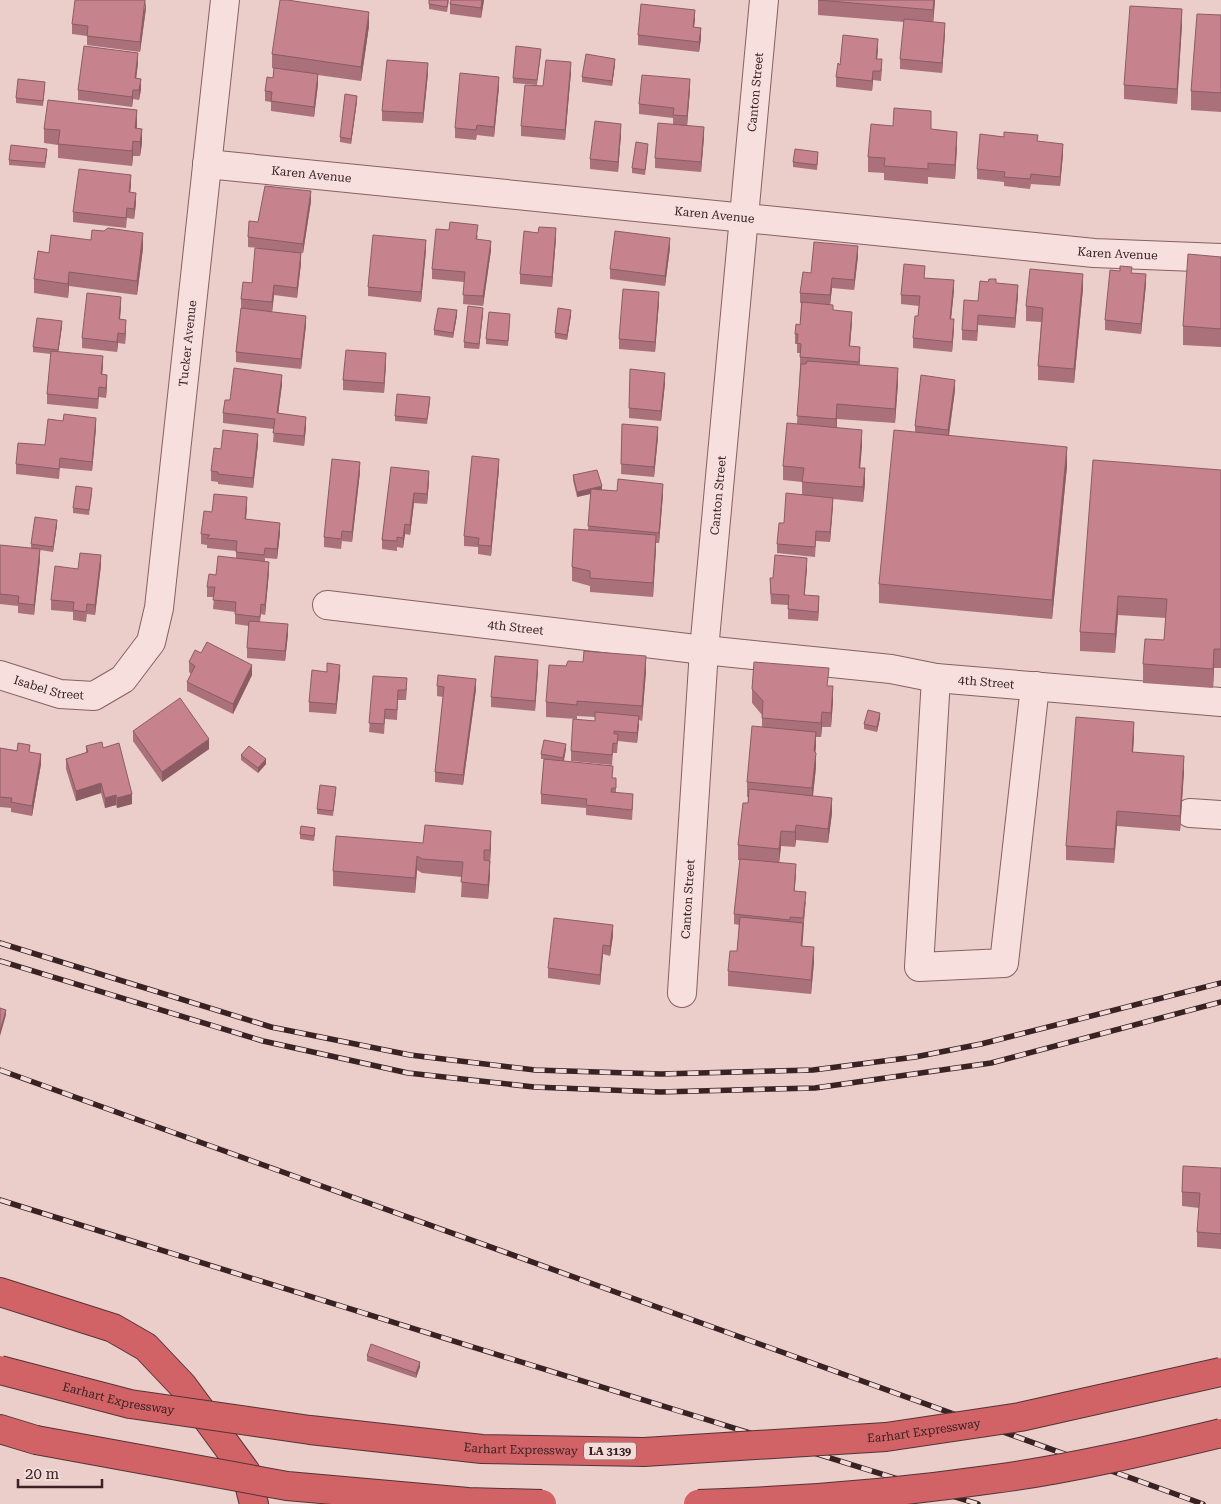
<svg xmlns="http://www.w3.org/2000/svg" width="1221" height="1504" font-family="'Roboto Serif',serif">
  <style>
    .lines { fill: none; stroke-linecap: round; stroke-linejoin: round }
    .minor-casing { stroke: #866062; stroke-width: 30 }
    .highway-casing { stroke: #543337; stroke-width: 30 }
    .minor { stroke: #f6dfdc; stroke-width: 28 }
    .highway { stroke: #d16366; stroke-width: 28 }
    .rail-casing { stroke: #382224; stroke-width: 5.5 }
    .rail { stroke: #f3dcd8; stroke-width: 4; stroke-dasharray: 11; stroke-linecap: butt }
    .highway-bridge-casing { stroke: #543337; stroke-width: 30; stroke-linecap: butt }
    .highway-bridge { stroke: #d16366; stroke-width: 28 }
    .wall { fill: #aa717a }
    .shaded-wall { fill: #8b5c63 }
    .building { fill: #c6838e; stroke: #8b5c63 }
    .labels { text-anchor: middle; stroke-width: 4; stroke-linejoin: round; paint-order: stroke }
    .shield { fill: #f3dcd8; stroke: #705a5a; stroke-width: 1 }
    .shield-label { font-size: 11px; font-weight: bold; fill: #382224 }
    .street-label { font-size: 12px; fill: #382224; stroke: #f3dcd8 }
  </style>
  <rect width="100%" height="100%" fill="#ebcdca"/>
  <g class="lines">
    <defs>
      <g id="minor">
        <path id="s1" d="M207 164 1094 253 1221 258"/>
        <path id="s2" d="M327 605 704 650 891 669 936 678 1221 702"/>
        <path id="s3" d="M0 675 60 694 94 696 123 679 151 642 159 608 225 0"/>
        <path d="M936 678 919 967 1004 963 1035 686"/>
        <path d="M1190 813 1221 815"/>
        <path id="s4" d="M682 993 704 650 764 0"/>
      </g>
      <path id="highway" d="M0 1292 113 1328 146 1347 183 1386 246 1472 254 1504
        M0 1429 36 1440"/>
    </defs>
    <use href="#minor" class="minor-casing"/>
    <use href="#highway" class="highway-casing"/>
    <use href="#minor" class="minor"/>
    <use href="#highway" class="highway"/>
    <defs>
      <path id="rail" d="M0 943 271 1027 410 1055 535 1070 661 1074 813 1070 915 1057 981 1044 1221 983
        M0 961 263 1041 408 1073 534 1087 660 1092 815 1088 991 1063 1221 1002
        M0 1070 1203 1504
        M0 1200 978 1504"/>
    </defs>
    <use href="#rail" class="rail-casing"/>
    <use href="#rail" class="rail"/>
    <defs>
      <g id="highway-bridge">
        <path id="s5" d="M0 1370 130 1404 310 1430 482 1449 644 1452 886 1437 1020 1417 1221 1372"/>
        <path d="M36 1440 287 1486 468 1502 542 1504"/>
        <path d="M698 1504C797 1501 896 1493 994 1479 1070 1469 1146 1451 1221 1433"/>
      </g>
    </defs>
    <use href="#highway-bridge" class="highway-bridge-casing"/>
    <use href="#highway-bridge" class="highway-bridge"/>
  </g>
  <path class="wall" d="M449 0 447 12 429 9V4Z
    M484 0 481 18 450 14V4Z
    M818 0H935L933 22 945 33 942 73 900 69V59L904 22 818 15Z
    M146 8 140 52 87 45V36L72 34V24Z
    M1221 15V112L1191 110V91Z
    M695 19 694 27 701 38 699 52 638 45V35Z
    M1182 24 1177 104 1124 99V85Z
    M369 26 361 81 318 75V84L314 117 271 111V102L265 101V91L273 78 274 69 272 68V54Z
    M878 49 877 59 882 69 881 81 873 80 872 91 836 87V77Z
    M541 54 537 85 513 83V78Z
    M138 63 136 78 141 89 139 100 133 99 132 107 78 100V90Z
    M615 64 612 86 582 82V77Z
    M571 72 565 140 521 136V126L543 86Z
    M428 73 423 123 382 121V111Z
    M45 87 43 106 16 103V98Z
    M499 87 494 137 477 135 476 140 455 138V128Z
    M690 89 687 126 704 137 701 172 655 168V158L673 124V118L639 114V104Z
    M357 101 351 144 340 142V137Z
    M137 124V128L142 143 140 156H133L132 166 58 158V145L44 143V129Z
    M931 129 957 146 955 179 928 177V184L884 180V173L868 172V157Z
    M621 134 618 172 590 169V159Z
    M1038 141 1063 154 1060 186 1031 184 1030 189 1004 186V182L977 179V169Z
    M648 149 645 175 632 173V168Z
    M47 154 45 168 9 165V160Z
    M818 157 817 170 793 167V162Z
    M131 185 130 192 136 203 134 219 127 218 126 228 73 222V212Z
    M311 201 303 253H301V263L297 298 274 295 272 312 306 325 301 369 236 362V352L241 309V299L252 283 259 248 248 247V237L258 222Z
    M478 235 477 239 491 250 483 306 463 304 464 282 432 279V269Z
    M556 238 552 287 520 284V274Z
    M143 248 137 295 69 286 68 298 34 293V279L49 253Z
    M670 248 665 286 610 279V269Z
    M426 250 421 302 368 296V287Z
    M858 256 854 290 832 288 830 305 833 310 852 322 850 346 860 357V365L898 383 895 423 837 419V428L862 445 860 468 865 483 863 502 833 499 830 542 816 541 815 557 777 553V544L784 523 802 495V482L783 480V466L797 424 800 367V353H797V344H795V334L800 325 801 303H800V293L811 273Z
    M1221 257V347L1183 345V326Z
    M1132 273 1146 284 1141 334 1105 330V320Z
    M925 278 954 290 951 319 954 329 952 352 913 348V338L918 316 919 306 901 304V295Z
    M1083 288 1074 383 1038 380V366L1041 322 1026 321V306Z
    M1018 295 1015 328 978 325 977 341 962 340V330L978 301Z
    M659 302 655 352 619 349V339Z
    M121 306 120 319 126 330 125 344 118 343 117 352 82 348V338Z
    M483 313 479 349 464 348V342Z
    M457 315 453 338 434 335V330Z
    M571 315 567 340 555 338V333Z
    M510 319 508 346 486 344V339Z
    M62 326 58 352 103 366 102 374 107 385 106 398 99 397 98 409 47 404V394L51 354 33 352V347Z
    M386 363 384 393 343 390V380Z
    M665 383 661 421 629 418V408Z
    M282 384 278 414 306 427 304 446 273 442 274 429 223 423V413L230 400Z
    M955 390 949 436 1067 466 1052 619 879 603V584L915 432V426Z
    M430 402 427 424 395 421V416Z
    M622 424 658 437 654 477 621 474Z
    M96 428 92 471 60 468 59 479 16 474V464Z
    M258 444 253 488 218 484V482L211 481V471L221 449Z
    M391 467 429 481 427 504 414 503 410 535 405 534 403 548 397 547V551L382 549V540Z
    M499 469 491 556 478 554V547L464 546V536Z
    M1221 470V668H1214L1213 688 1143 683V664L1164 640 1166 618 1118 615 1115 653 1080 651V632Z
    M360 472 352 542 342 541 341 549 324 547V537Z
    M573 475 602 490 663 494 659 543H656L653 597 590 592V586L572 581V567L588 530 591 494 577 497 573 480Z
    M92 493 89 515 73 513V508Z
    M247 507 246 519 280 533 277 559 265 558V561L269 572 265 615 261 614 260 622 288 634 285 661 247 658V648L249 626 235 624V612L213 609 214 597H207V587L216 575 236 558V551L207 548V545L201 544V534L212 512Z
    M57 525 53 552 40 550V559L34 615 18 613V606L0 604V545L31 548V544Z
    M101 565 95 615 87 614 86 622 73 620V612L51 610V600L78 569Z
    M807 568 804 595 819 606 818 621 788 619V605L771 604 770 588V578H773Z
    M201 653 252 675 233 714 187 691V682L191 674 189 672V662Z
    M566 666 646 671 642 721 639 720 637 743 618 741 617 753H613L612 765 571 761V751L595 721V717L577 716V719L546 717V702Z
    M538 670 535 711 491 707V697Z
    M340 675 336 714 309 712V702Z
    M373 676 407 688 406 700H398L397 720 385 719 384 734 369 732Z
    M437 686 476 689 463 785 435 782V772L443 697 437 696Z
    M828 686 833 701 831 727H822L821 737H816L815 752 816 767 813 796 832 813 828 843 796 840 795 847 781 846 779 862 796 874 794 891 806 902 803 926 802 946 814 962 811 994 728 986V971L737 951 739 925 734 924V914L740 860H738V845L748 803V797H747V782L762 727V715L752 703V689Z
    M880 718 877 732 864 729V724Z
    M133 731 209 749 162 782 133 741Z
    M1134 736 1133 752 1184 771 1180 831 1117 826 1114 863 1066 860V846Z
    M86 746 103 748 132 804 117 808 116 805 105 808 101 793 76 801 66 769V759L86 753Z
    M0 748 30 752 41 764 32 816 11 812V808L0 807Z
    M566 749 564 761 613 778H616V792L633 804 632 820 586 815V808L541 804V794L544 759H541V754Z
    M241 755 266 764 258 773 241 760Z
    M336 792 333 816 317 814V809Z
    M315 833 314 841 300 839V834Z
    M423 843 491 845 490 861V875L488 899 461 897 462 877 422 873 417 870 415 893 333 886V871Z
    M613 935 610 956 603 954 600 985 548 978V968Z
    M1221 1168V1249L1197 1247V1232L1199 1208 1182 1206V1192Z
    M367 1356 420 1367 416 1378 367 1361Z"/>
  <path class="shaded-wall" d="M146 0V8L140 52V42Z
    M482 0H484L481 18V8Z
    M934 0H935L933 25V10Z
    M1182 9V24L1177 104V89Z
    M695 10V19L693 37V27Z
    M369 12V26L361 81V67Z
    M945 23V33L942 73V63Z
    M701 28V38L699 52V42Z
    M878 39V49L876 69V59Z
    M138 53V63L135 88V78Z
    M615 59V64L612 86V81Z
    M571 62V72L565 140V130Z
    M428 63V73L423 123V113Z
    M873 71V80L872 91V81Z
    M318 74V84L314 117V107Z
    M499 77V87L494 137V127Z
    M141 79V89L139 100V90Z
    M690 79V89L687 126V116Z
    M133 90V99L132 107V97Z
    M357 96V101L351 144V139Z
    M137 110V124L135 142V128Z
    M621 124V134L618 172V162Z
    M704 127V137L701 172V162Z
    M142 129V143L140 156V142Z
    M957 132V146L955 179V165Z
    M133 141V156L132 166V151Z
    M1063 144V154L1060 186V177Z
    M131 175V185L129 202V192Z
    M311 191V201L303 253V244Z
    M136 193V203L134 219V209Z
    M556 228V238L552 287V277Z
    M143 233V248L137 295V281Z
    M670 238V248L665 286V276Z
    M426 240V250L421 302V292Z
    M491 241V250L483 306V296Z
    M858 246V256L854 290V280Z
    M301 253V263L297 298V288Z
    M69 272V286L68 298V284Z
    M1083 274V288L1074 383V369Z
    M1146 274V284L1141 334V324Z
    M832 278V288L830 305V295Z
    M954 280V290L950 329V319Z
    M274 285V295L272 312V302Z
    M1018 285V295L1015 328V318Z
    M659 292V302L655 352V342Z
    M121 297V306L119 329V319Z
    M483 308V313L479 349V344Z
    M457 310V315L453 338V333Z
    M571 310V315L567 340V335Z
    M852 312V322L849 356V346Z
    M978 315V325L977 341V331Z
    M306 316V325L301 369V359Z
    M954 319V329L952 352V342Z
    M126 320V330L125 344V334Z
    M62 321V326L58 355V350Z
    M118 333V343L117 352V342Z
    M386 353V363L384 393V383Z
    M103 356V366L101 384V374Z
    M898 368V383L895 423V409Z
    M665 373V383L661 421V411Z
    M107 375V385L106 398V388Z
    M282 375V384L277 423V413Z
    M955 380V390L948 440V430Z
    M837 404V419L836 434V419Z
    M306 417V427L304 446V436Z
    M96 418V428L92 471V462Z
    M658 427V437L654 477V467Z
    M862 430V445L859 482V468Z
    M258 434V444L253 488V478Z
    M1067 447V466L1052 619V600Z
    M499 459V469L491 556V546Z
    M360 462V472L352 542V532Z
    M865 468V483L863 502V487Z
    M429 471V481L427 504V494Z
    M663 484V494L659 543V533Z
    M602 486V491L577 497V492Z
    M414 493V503L410 535V525Z
    M247 497V507L245 529V519Z
    M833 498V507L830 542V532Z
    M57 520V525L53 552V547Z
    M280 523V533L277 559V549Z
    M405 524V534L403 548V538Z
    M656 535V550L653 597V583Z
    M40 549V559L34 615V605Z
    M101 555V565L95 615V605Z
    M807 558V568L804 605V595Z
    M269 562V572L265 615V605Z
    M819 596V606L818 621V612Z
    M1118 596V615L1115 653V634Z
    M288 624V634L285 661V651Z
    M1214 649V668L1213 688V669Z
    M646 656V671L642 721V706Z
    M538 660V670L535 711V701Z
    M252 665V675L233 714V704Z
    M340 665V675L336 714V704Z
    M476 679V689L463 785V775Z
    M833 686V701L831 727V713Z
    M822 712V727L821 737V723Z
    M880 713V718L877 732V727Z
    M639 716V726L637 743V733Z
    M1134 722V736L1132 767V752Z
    M816 732V747L814 766V751Z
    M209 739V749L162 782V772Z
    M566 744V749L563 763V758Z
    M816 753V767L812 803V788Z
    M41 754V764L32 816V806Z
    M1184 756V771L1180 831V816Z
    M266 759V764L258 773V768Z
    M101 783V793L76 801V791Z
    M132 794V804L117 808V798Z
    M116 795V805L105 808V798Z
    M832 798V813L828 843V829Z
    M1117 811V826L1114 863V849Z
    M796 825V840L795 847V832Z
    M491 831V845L490 865V850Z
    M781 831V846L779 864V849Z
    M417 856V870L415 893V878Z
    M490 861V875L488 899V885Z
    M796 864V874L794 901V891Z
    M806 892 803 938 801 961V946Z
    M613 925V935L610 956V946Z
    M603 945V954L600 985V975Z
    M814 947V962L811 994V980Z
    M6 1010V1015L0 1036V1031Z
    M420 1362V1367L416 1378V1373Z"/>
  <path class="building" d="M75 0H145L140 42 87 36 88 26 72 24Z
    M280 0H287L369 12 361 67 272 54Z
    M429 0H448L447 7 429 4Z
    M451 0H482L481 8 450 4Z
    M818 0H934L933 10Z
    M641 4 695 10 693 27 701 28 699 42 638 35Z
    M1130 6 1182 9 1177 89 1124 85Z
    M1197 14 1221 15V93L1191 91Z
    M904 19 945 23 942 63 900 59Z
    M843 35 878 39 876 59H882L881 71H873L872 81 836 77 838 63 840 65Z
    M84 46 138 53 135 78 141 79 139 90H133L132 97 78 90Z
    M516 46 541 49 537 80 513 78Z
    M586 54 615 59 612 81 582 77Z
    M387 60 428 63 423 113 382 111Z
    M546 60 571 62 565 130 521 126 525 85 543 86Z
    M274 68 318 74 314 107 271 101 272 92 265 91 267 77 273 78Z
    M460 73 499 77 494 127 477 125 476 130 455 128Z
    M642 75 690 79 687 116 673 115 674 108 639 104Z
    M18 79 45 82 43 101 16 98Z
    M345 94 357 96 351 139 340 137Z
    M48 100 137 110 135 128 142 129 140 142 133 141 132 151 58 144 60 130 44 129Z
    M894 108 931 111V129L957 132 955 165 928 163V169L884 166 885 158 868 157 871 124 893 126Z
    M595 121 621 124 618 162 590 159Z
    M658 123 704 127 701 162 655 158Z
    M1004 132 1038 135 1037 141 1063 144 1060 177 1031 174 1030 179 1004 177 1005 172 977 169 980 134 1004 137Z
    M636 142 648 144 645 170 632 168Z
    M11 145 47 149 45 163 9 160Z
    M795 149 818 152 817 165 793 162Z
    M79 169 131 175 129 192 136 193 134 209 127 208 126 218 73 212Z
    M265 186 311 191 303 244 248 237 249 221 258 222Z
    M450 222 478 225 476 239 491 241 483 296 463 295 465 272 432 269 436 229 449 230Z
    M539 227 556 228 552 277 520 274 524 231 538 233Z
    M108 228 143 233 137 281 69 272 68 284 34 279 38 251 49 253 51 235 91 240 92 230 104 231Z
    M615 231 670 238 665 276 610 269Z
    M373 235 426 240 421 292 368 287Z
    M814 242 858 246 854 280 832 278 830 295 800 293 803 272 811 273Z
    M255 248 301 253 297 288 274 285 272 302 241 299 243 282 252 283Z
    M1188 254 1221 257V329L1183 326Z
    M904 264 925 266 924 278 954 280 950 319H954L952 342 913 338 915 316H918L920 296 901 295Z
    M1120 266 1132 267 1131 273 1146 274 1141 324 1105 320 1110 270 1120 271Z
    M1030 269 1083 274 1074 369 1038 366 1043 308 1026 306Z
    M989 279H996V283L1018 285 1015 318 978 315 977 331 962 330 964 300 978 301 980 281 988 282Z
    M623 289 659 292 655 342 619 339Z
    M87 293 121 297 119 319 126 320 125 334 118 333 117 342 82 338Z
    M802 302 833 305V310L852 312 849 346 860 347 859 362 800 357 801 344 797 343 798 334H795L796 324 800 325Z
    M468 306 483 308 479 344 464 342Z
    M241 308 306 316 301 359 236 352Z
    M438 308 457 310 453 333 434 330Z
    M558 308 571 310 567 335 555 333Z
    M489 312 510 314 508 341 486 339Z
    M37 318 62 321 58 350 33 347Z
    M346 350 386 353 384 383 343 380Z
    M51 351 103 356 101 374 107 375 106 388 99 387 98 399 47 394Z
    M807 361 898 368 895 409 837 404 836 419 797 416 801 364H806Z
    M234 368 282 375 277 413 306 417 304 436 273 433 275 419 223 413 225 400H230Z
    M630 369 665 373 661 411 629 408Z
    M921 375 955 380 948 430 915 426Z
    M397 394 430 397 427 419 395 416Z
    M64 414 96 418 92 462 60 458 59 469 16 464 18 443 45 445 48 419 63 421Z
    M787 423 862 430 859 468H865L863 487 802 482 804 468 783 466Z
    M622 424 658 427 654 467 621 464Z
    M223 430 258 434 253 478 218 474V472L211 471 214 448 221 449Z
    M894 430 1067 447 1052 600 879 584Z
    M472 456 499 459 491 546 478 545 479 538 464 536Z
    M332 459 360 462 352 532 342 531 341 539 324 537Z
    M1093 460 1221 470V649H1214L1213 669 1143 664 1145 639 1164 640 1167 599 1118 596 1115 634 1080 632Z
    M391 467 429 471 427 494 414 493 410 525 405 524 403 538 397 537V541L382 540Z
    M597 470 602 486 577 492 573 475Z
    M618 479 663 484 659 533 588 526 591 489 617 491Z
    M76 486 92 488 89 510 73 508Z
    M786 493 833 498 830 532 816 531 815 547 777 544 779 523H784Z
    M214 494 247 497 245 519 280 523 277 549 265 548 264 555 236 552 237 541 207 538 210 535 201 534 204 511 212 512Z
    M35 517 57 520 53 547 31 544Z
    M574 529 656 535 653 583 590 578V571L572 567Z
    M0 545 40 549 34 605 18 603 19 596 0 594Z
    M80 553 101 555 95 605 87 604 86 612 73 610 74 602 51 600 55 566 78 569Z
    M775 555 807 558 804 595 819 596 818 612 788 609 789 595 771 594 770 578H773Z
    M218 556 269 562 265 605 261 604 260 617 235 614 236 602 213 600 215 587H207L209 574 216 575Z
    M249 621 288 624 285 651 247 648Z
    M207 642 252 665 233 704 187 682 195 666 189 662 195 650 201 653Z
    M584 651 646 656 642 706 577 701V705L546 702 549 665 566 666 568 661 583 662Z
    M495 656 538 660 535 701 491 697Z
    M754 662 829 668 827 686H833L831 713 822 712 821 723 762 718 763 701 752 689Z
    M327 663 340 665 336 704 309 702 312 670 327 672Z
    M438 675 476 679 463 775 435 772 444 687 437 686Z
    M373 676 407 678 406 690H398L397 710 385 709 384 724 369 723Z
    M180 698 209 739 162 772 133 731Z
    M868 710 880 713 877 727 864 724Z
    M595 712 639 716 637 733 614 731V734H618L617 744 613 743 612 755 571 751 573 719 595 721Z
    M1076 717 1134 722 1132 752 1184 756 1180 816 1117 811 1114 849 1066 846Z
    M752 726 816 732 814 751 816 753 812 788 747 782Z
    M544 740 566 744 563 758 541 754Z
    M102 742 103 748 119 743 132 794 117 798 116 795 105 798 101 783 76 791 66 759 88 752 86 746Z
    M18 743 30 745 29 752 41 754 32 806 11 802 12 798 0 797V748L17 751Z
    M249 746 266 759 258 768 241 755Z
    M544 759 613 766 612 778H616V788H612L611 792 633 794 632 810 586 805 587 799 541 794Z
    M320 785 336 787 333 811 317 809Z
    M749 789 832 798 828 829 796 825 795 832 781 831 779 849 738 845 743 803H748Z
    M425 825 491 831 490 850H484V860L490 861 488 885 461 882 463 862 422 859 417 856 415 878 333 871 336 836 423 843Z
    M301 826 315 828 314 836 300 834Z
    M740 859 796 864 794 891 806 892 803 918 790 917V920L734 914Z
    M740 917 803 923 801 946 814 947 811 980 728 971 730 951H737Z
    M554 918 613 925 610 946 603 945 600 975 548 968Z
    M0 1008 6 1010 0 1031Z
    M1183 1166 1221 1168V1234L1197 1232 1200 1193 1182 1192Z
    M371 1344 420 1362 416 1373 367 1356Z"/>
  <g class="labels">
    <rect class="shield" x="584" y="1442.5" width="52" height="17" rx="4"/>
    <g class="shield-label">
      <text x="610" y="1455">LA 3139</text>
    </g>
    <g class="street-label">
      <text dy="4" stroke="none"><textPath href="#s4" startOffset="904">Canton Street</textPath></text>
      <text dy="4" stroke="none"><textPath href="#s1" startOffset="105">Karen Avenue</textPath></text>
      <text dy="4" stroke="none"><textPath href="#s1" startOffset="510">Karen Avenue</textPath></text>
      <text dy="4" stroke="none"><textPath href="#s1" startOffset="915">Karen Avenue</textPath></text>
      <text dy="4" stroke="none"><textPath href="#s3" startOffset="478">Tucker Avenue</textPath></text>
      <text dy="4" stroke="none"><textPath href="#s4" startOffset="499">Canton Street</textPath></text>
      <text dy="4" stroke="none"><textPath href="#s2" startOffset="190">4th Street</textPath></text>
      <text dy="4" stroke="none"><textPath href="#s2" startOffset="664">4th Street</textPath></text>
      <text dy="4" stroke="none"><textPath href="#s3" startOffset="51">Isabel Street</textPath></text>
      <text dy="4" stroke="none"><textPath href="#s4" startOffset="94">Canton Street</textPath></text>
      <text dy="4" stroke="none"><textPath href="#s5" startOffset="122">Earhart Expressway</textPath></text>
      <text dy="4" stroke="none"><textPath href="#s5" startOffset="932">Earhart Expressway</textPath></text>
      <text dy="4" stroke="none"><textPath href="#s5" startOffset="528">Earhart Expressway</textPath></text>
    </g>
  </g>
  <path d="M18 1479v8h84v-8" fill="none" stroke="#382224" stroke-width="2.5"/>
  <text x="25" y="1479" font-size="15" fill="#382224" stroke="#f3dcd8" stroke-width="4" paint-order="stroke">20 m</text>
</svg>
